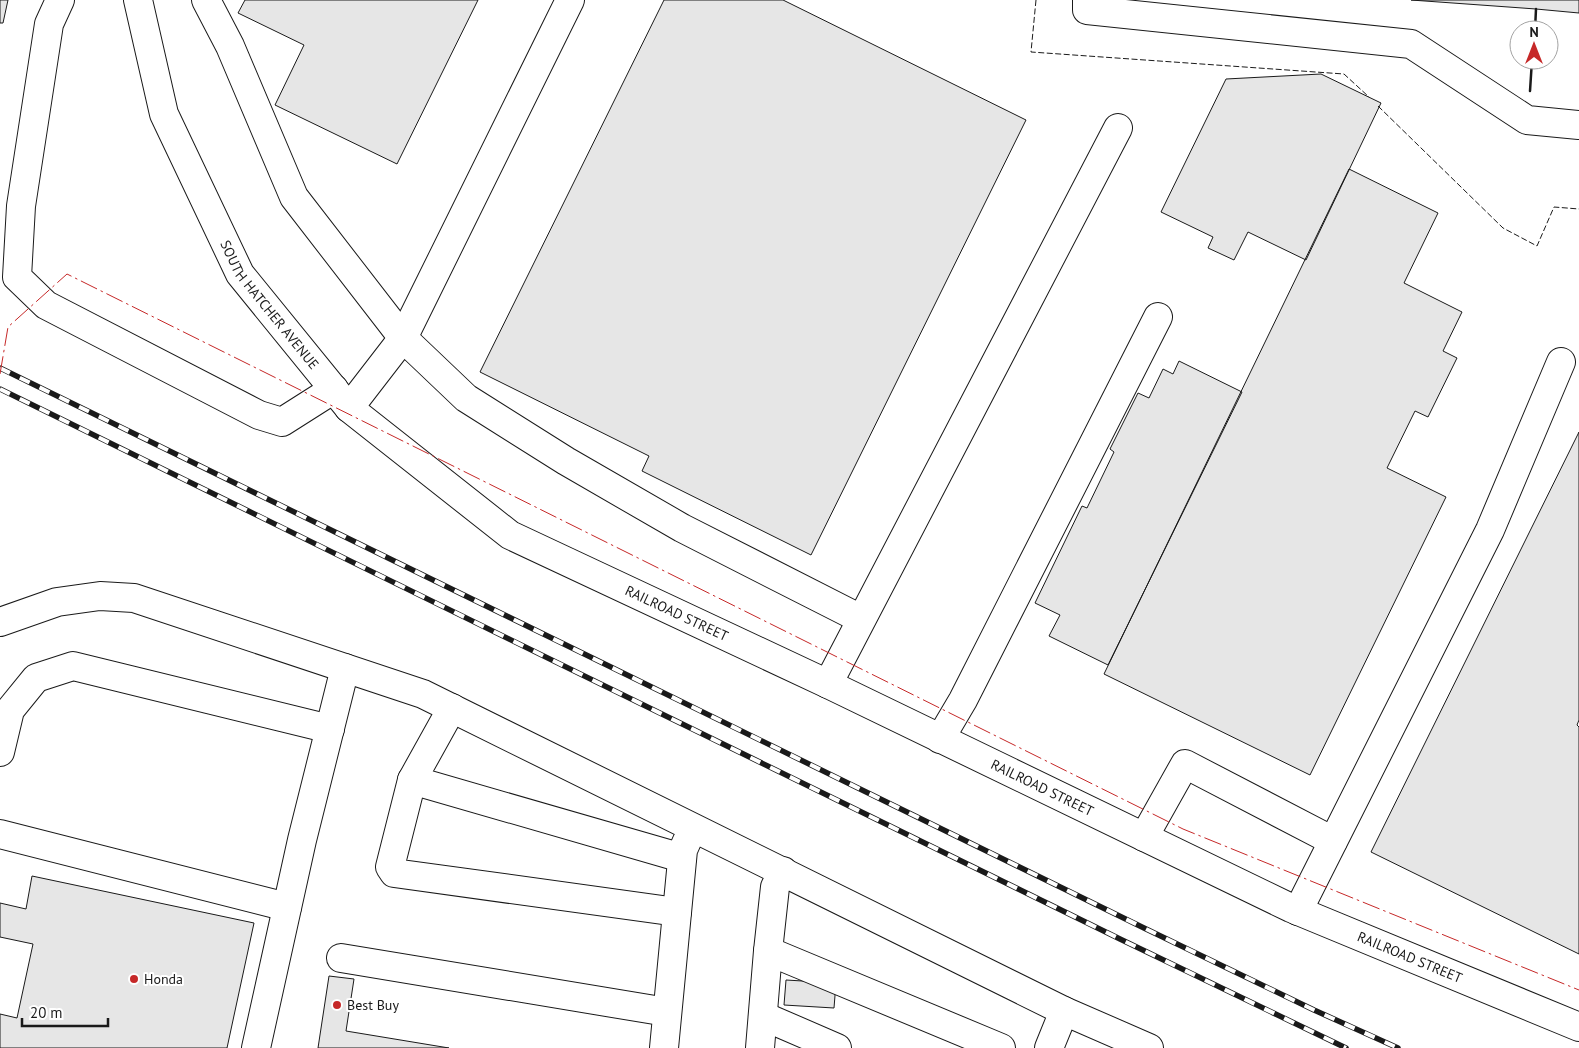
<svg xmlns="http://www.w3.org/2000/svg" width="1579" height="1048" font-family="'PT Sans',sans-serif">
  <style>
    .building { fill: #e6e6e6; stroke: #1a1a1a }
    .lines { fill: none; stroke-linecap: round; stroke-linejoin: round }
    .minor-casing { stroke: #1a1a1a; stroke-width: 30 }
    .minor { stroke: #fff; stroke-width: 28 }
    .rail-casing { stroke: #1a1a1a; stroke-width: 5.5 }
    .rail { stroke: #fff; stroke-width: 4; stroke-dasharray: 11; stroke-linecap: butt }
    .fence { stroke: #1a1a1a; stroke-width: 1; stroke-dasharray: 6 2.5; stroke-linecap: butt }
    .wall { stroke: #1a1a1a; stroke-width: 2.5 }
    .power { stroke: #c62828; stroke-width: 1; stroke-dasharray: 18 4 2.5 4; stroke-linecap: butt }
    .poi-dot { fill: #c62828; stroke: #fff; stroke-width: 2 }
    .labels { text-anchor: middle; stroke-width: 4; stroke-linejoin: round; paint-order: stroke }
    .street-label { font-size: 14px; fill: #1a1a1a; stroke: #fff }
    .poi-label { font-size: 14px; fill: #1a1a1a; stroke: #fff; text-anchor: start }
  </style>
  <rect width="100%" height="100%" fill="#fff"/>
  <path class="building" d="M0 0H8L3 23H0Z
    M245 0H478L397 164 275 105 304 45 238 13Z
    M664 0H783L1026 120 811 555 642 471 649 456 480 372Z
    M1411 0H1579V13L1536 9Z
    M1321 74 1381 103 1306 260 1248 232 1234 260 1208 248 1213 237 1161 212 1226 79Z
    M1349 169 1438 213 1404 283 1462 312 1443 351 1457 358 1428 417 1415 411 1387 468 1446 497 1310 775 1104 674Z
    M1179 361 1242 392 1108 665 1049 636 1060 615 1035 603 1082 506 1087 508 1114 452 1110 449 1138 393 1149 398 1163 369 1173 374Z
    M1579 432V720L1577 725 1579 727V954L1371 852Z
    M32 876 254 923 227 1048H0V1014L17 1018 33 944 0 937V903L26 909Z
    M329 976 354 979 346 1031 449 1048H318Z
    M786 980 836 983 834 1008 784 1005Z"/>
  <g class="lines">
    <defs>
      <g id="minor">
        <path d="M60 0 49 24 21 206 17 277 46 305 259 415 282 422 334 389"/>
        <path id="s1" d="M138 0 164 114 240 274 349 408 510 535 828 684 1291 908 1579 1027"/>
        <path d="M206 0 230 46 294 197 403 338 466 398 566 461 682 528 861 619"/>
        <path d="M1087 0V10L1411 44 1527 120 1579 125"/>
        <path d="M349 408 403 338 570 0"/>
        <path d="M0 622 57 602 100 596 134 598 423 694 1064 1011 1149 1048"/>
        <path d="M828 684 1118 128"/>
        <path d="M452 708 412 780 682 858"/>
        <path d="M940 739 963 700 1158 317"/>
        <path d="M0 752 10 710 36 678 73 666 330 729"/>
        <path d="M412 780 390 867 394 873 677 912"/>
        <path d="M0 834 287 907"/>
        <path d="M1144 837 1185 764 1333 841"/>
        <path d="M1298 911 1490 530 1561 362"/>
        <path d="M768 951 1001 1048"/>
        <path d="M341 958 667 1012"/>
        <path d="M763 1016 837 1048"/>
        <path d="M256 1048 302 840 345 668"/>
        <path d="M664 1048 683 850 687 841"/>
        <path d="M760 1048 768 951 775 887 783 871"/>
        <path d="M1049 1048 1064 1011"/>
      </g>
    </defs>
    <use href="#minor" class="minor-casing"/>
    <use href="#minor" class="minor"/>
    <defs>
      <path id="rail" d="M0 368 1144 928 1314 1010 1398 1048
        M0 389 1120 939 1346 1048"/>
    </defs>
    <use href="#rail" class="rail-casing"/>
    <use href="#rail" class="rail"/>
    <path class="fence" d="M1036 0 1031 52 1344 74 1369 97
      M1378 106 1503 228 1537 246 1554 207 1579 209"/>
    <path class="wall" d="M1535 30 1536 9
      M1530 91 1532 60"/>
    <path class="power" d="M0 374 8 327 67 274 1183 829 1579 990"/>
  </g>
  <g class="poi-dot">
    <circle cx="134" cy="979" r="5"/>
    <circle cx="337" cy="1005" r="5"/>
  </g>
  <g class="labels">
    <g class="street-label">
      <text dy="5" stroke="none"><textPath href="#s1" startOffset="336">SOUTH HATCHER AVENUE</textPath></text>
      <text dy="5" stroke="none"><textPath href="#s1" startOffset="856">RAILROAD STREET</textPath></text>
      <text dy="5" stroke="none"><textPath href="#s1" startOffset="1261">RAILROAD STREET</textPath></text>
      <text dy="5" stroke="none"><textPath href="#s1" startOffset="1666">RAILROAD STREET</textPath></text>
    </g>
    <g class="poi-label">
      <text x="144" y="984">Honda</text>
      <text x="347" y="1010">Best Buy</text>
    </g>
  </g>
  <g transform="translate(1534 45)"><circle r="24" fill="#ffffff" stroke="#a3a3a3"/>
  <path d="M0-4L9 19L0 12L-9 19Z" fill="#c62828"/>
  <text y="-8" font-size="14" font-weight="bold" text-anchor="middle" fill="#1a1a1a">N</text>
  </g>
  <path d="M22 1018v8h86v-8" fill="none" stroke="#1a1a1a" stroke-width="2.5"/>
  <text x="30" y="1018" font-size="15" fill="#1a1a1a" stroke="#ffffff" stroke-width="4" paint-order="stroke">20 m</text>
</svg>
